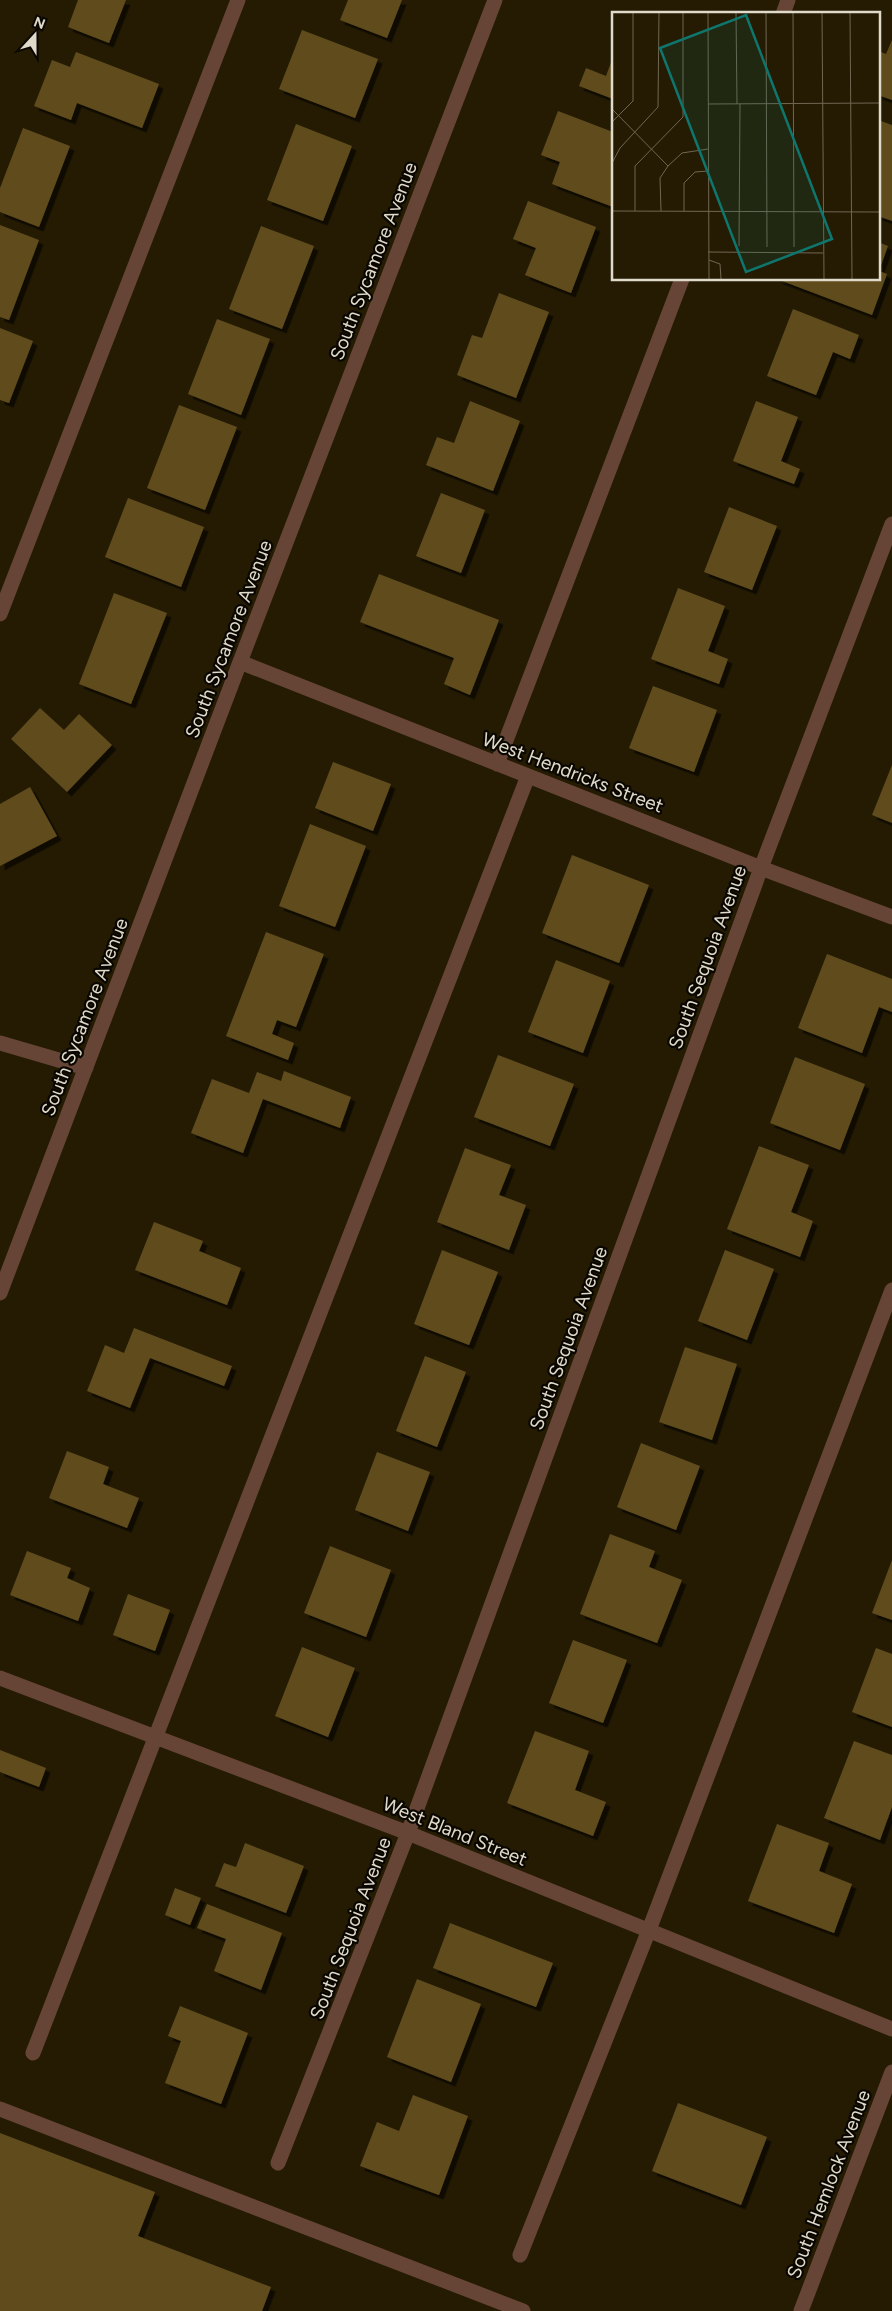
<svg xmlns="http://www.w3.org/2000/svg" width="892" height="2311" font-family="Figtree,sans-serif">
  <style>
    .building { fill: #5e4c1c; filter: url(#shadow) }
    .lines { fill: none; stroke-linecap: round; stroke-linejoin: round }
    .minor { stroke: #664537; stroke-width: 15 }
    .labels { text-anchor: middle; stroke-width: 4.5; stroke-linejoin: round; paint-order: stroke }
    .street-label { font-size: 19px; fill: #e0dacb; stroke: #0a0701 }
    .inset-road { fill: none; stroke: #706753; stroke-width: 1 }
    .view { fill: #0f766e; fill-opacity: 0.15; stroke: #0f766e; stroke-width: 2.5 }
    .inset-edge { fill: none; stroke: #e0dacb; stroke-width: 2.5 }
  </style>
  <defs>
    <filter id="shadow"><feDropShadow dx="4.5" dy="4.5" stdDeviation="0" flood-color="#0009"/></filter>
  </defs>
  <rect width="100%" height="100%" fill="#251b03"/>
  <path class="building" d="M78 0H126L109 43 68 27Z
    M348 0H402L387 38 340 20Z
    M302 30 378 59 355 118 279 89Z
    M892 40V100L878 95V51L886 54Z
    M76 52 159 84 142 128 77 103 71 120 34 106 52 60 70 67Z
    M613 57V99L579 86 586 68 606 76Z
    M558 111 613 132V207L552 184 560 162 541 155Z
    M878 120 892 125V221L878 216Z
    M296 124 352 146 323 221 267 200Z
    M23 128 70 146 39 227 0 212V188Z
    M528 201 596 227 571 293 525 275 536 248 513 239Z
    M0 225 39 240 9 320 0 317Z
    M261 226 314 246 282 329 229 309Z
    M878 242 888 246 879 271 887 274 872 315 777 279H878Z
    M499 293 549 312 516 398 457 375 472 335 482 338Z
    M793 309 859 335 850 359 833 352 816 395 767 376Z
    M217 319 270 339 241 415 188 394Z
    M0 328 33 341 9 403 0 400Z
    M470 401 520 421 493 491 426 465 437 437 454 443Z
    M756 401 798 417 781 461 800 469 794 484 733 461Z
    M179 405 237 427 205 510 147 488Z
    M441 493 485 510 461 573 416 556Z
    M128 498 204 527 181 587 105 557Z
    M729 507 777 526 752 590 704 572Z
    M379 574 499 620 470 695 444 684 454 658 360 622Z
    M678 588 725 606 708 651 728 659 719 684 651 659Z
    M114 593 167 613 131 704 79 684Z
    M653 686 717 710 694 772 629 748Z
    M40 708 64 730 79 714 112 745 67 792 11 739Z
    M333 762 391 784 373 831 315 808Z
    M892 765V823L872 815Z
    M30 787 57 836 0 866V804Z
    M310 824 366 846 335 927 279 906Z
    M572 855 649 885 619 963 542 933Z
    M266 932 324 954 296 1027 277 1020 272 1034 294 1043 288 1060 226 1036Z
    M827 954 892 979V1012L879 1007 862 1053 798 1028Z
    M556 960 610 981 583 1053 528 1032Z
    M498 1055 574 1084 550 1146 474 1117Z
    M795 1057 865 1084 840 1150 770 1123Z
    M284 1071 351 1097 340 1128 263 1099 243 1153 191 1133 212 1079 249 1093 257 1072 281 1081Z
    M759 1146 809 1165 791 1212 813 1221 800 1257 727 1229Z
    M465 1148 511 1165 499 1195 526 1205 509 1250 437 1222Z
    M154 1222 203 1241 199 1251 241 1268 227 1305 135 1270Z
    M442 1250 498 1272 469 1345 414 1324Z
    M725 1250 774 1269 747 1340 698 1321Z
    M134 1328 232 1366 224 1386 150 1358 130 1408 87 1391 105 1345 124 1353Z
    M685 1347 737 1364 712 1440 659 1422Z
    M425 1356 466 1372 437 1447 396 1431Z
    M641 1443 700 1466 676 1530 617 1507Z
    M67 1451 109 1467 103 1484 139 1498 127 1528 49 1498Z
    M377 1452 430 1472 408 1531 355 1510Z
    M610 1534 655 1551 649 1567 682 1580 657 1643 580 1614Z
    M330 1546 391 1570 366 1637 304 1613Z
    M27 1551 71 1568 67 1578 90 1588 78 1621 10 1595Z
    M892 1560V1620L872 1613Z
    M128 1594 170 1610 155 1651 113 1635Z
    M573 1640 627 1660 603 1723 549 1703Z
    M302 1647 355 1668 328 1737 275 1716Z
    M876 1648 892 1654V1727L852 1712Z
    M535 1731 589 1751 575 1790 606 1802 593 1836 507 1803Z
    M854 1741 892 1755V1807L880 1840 824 1818Z
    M0 1750 46 1768 39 1787 0 1772Z
    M777 1824 829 1843 819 1871 852 1884 834 1933 748 1901Z
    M245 1843 304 1866 286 1913 215 1886 224 1863 236 1867Z
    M175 1888 201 1898 190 1925 165 1915Z
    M207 1904 282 1933 261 1990 214 1971 226 1939 197 1928Z
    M450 1923 553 1963 536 2007 433 1968Z
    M417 1979 481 2004 451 2082 387 2057Z
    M180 2006 248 2033 221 2104 165 2083 181 2041 168 2036Z
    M413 2095 468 2116 439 2195 360 2166 377 2122 399 2131Z
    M678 2103 767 2137 741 2205 652 2171Z
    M0 2133 155 2192 138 2236 271 2287 262 2311H0Z"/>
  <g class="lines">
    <path class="minor" d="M783 14 788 0
      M0 614 238 0
      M240 662 761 868 892 917
      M497 764 682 279
      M0 1043 86 1068
      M0 1293 240 662 495 0
      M0 1678 408 1833 892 2029
      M33 2053 528 776
      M0 2109 523 2311
      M278 2163 408 1833 761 868 892 524
      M520 2255 649 1930 892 1290
      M801 2311 892 2072"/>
  </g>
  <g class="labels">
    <g class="street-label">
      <text transform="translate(373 261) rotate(-69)" y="7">South Sycamore Avenue</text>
      <text transform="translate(228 639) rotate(-69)" y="7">South Sycamore Avenue</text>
      <text transform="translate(573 772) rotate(21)" y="7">West Hendricks Street</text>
      <text transform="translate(707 957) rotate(-70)" y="7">South Sequoia Avenue</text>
      <text transform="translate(84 1017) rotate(-69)" y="7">South Sycamore Avenue</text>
      <text transform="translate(568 1338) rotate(-70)" y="7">South Sequoia Avenue</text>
      <text transform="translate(455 1831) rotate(22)" y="7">West Bland Street</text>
      <text transform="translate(350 1928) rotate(-69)" y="7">South Sequoia Avenue</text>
      <text transform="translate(828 2184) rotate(-69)" y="7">South Hemlock Avenue</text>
    </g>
  </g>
  <g transform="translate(612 12)">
    <rect width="268" height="268" fill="#251b03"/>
    <path class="inset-road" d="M96 0 97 267M124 0 125 92M154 0 155 235M181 0 182 235M210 0 212 267M238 0 240 267M268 23V66M96 92 268 91M0 97 56 154M0 110 21 89V0M0 151 8 136 46 95 47 0M0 199 268 200M23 199V154L71 105V0M49 199 48 166 56 154 70 141 96 137M72 199V171L83 160 96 159M127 234 128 92M96 240 211 241M97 248 108 252 109 267"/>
    <path class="view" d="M134 3 220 227 134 260 48 36Z"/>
    <rect width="268" height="268" class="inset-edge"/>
  </g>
  <g transform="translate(35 35) rotate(21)" stroke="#0a0701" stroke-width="4" paint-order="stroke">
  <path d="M0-4L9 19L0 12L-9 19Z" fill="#e0dacb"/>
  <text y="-8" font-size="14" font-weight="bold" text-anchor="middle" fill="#e0dacb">N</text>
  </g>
</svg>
